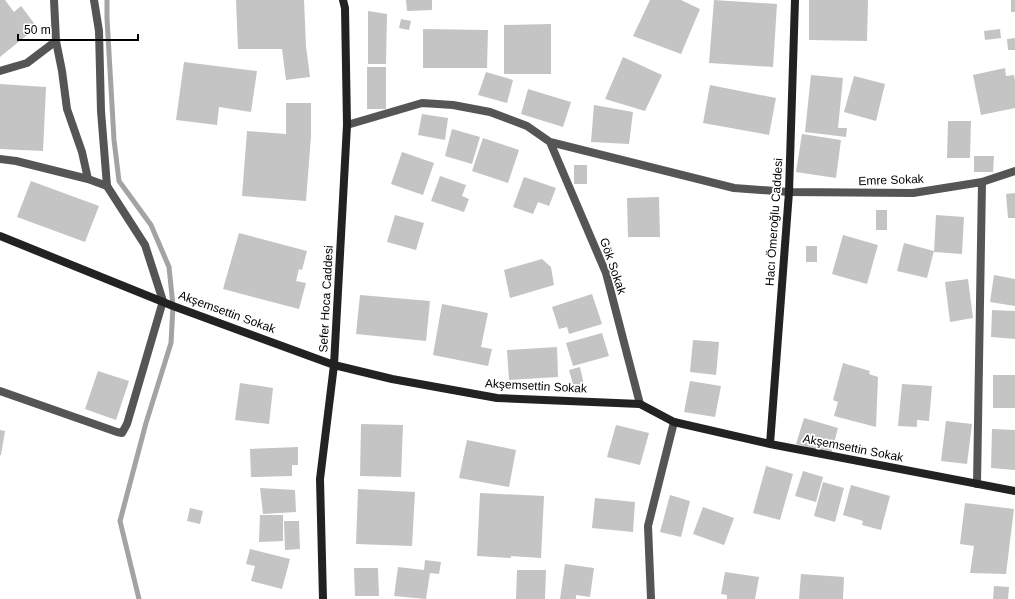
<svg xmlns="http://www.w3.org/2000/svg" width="1015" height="599" font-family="Arial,sans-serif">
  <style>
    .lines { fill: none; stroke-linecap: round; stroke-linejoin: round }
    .stream { stroke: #a3a3a3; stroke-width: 5 }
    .building { fill: #c4c4c4 }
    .lane { stroke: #555; stroke-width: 8 }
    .street { stroke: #555; stroke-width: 8 }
    .secondary { stroke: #222; stroke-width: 8 }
    .labels { text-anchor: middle; stroke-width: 3.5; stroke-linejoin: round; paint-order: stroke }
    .street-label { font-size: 12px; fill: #000; stroke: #fff }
  </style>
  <rect width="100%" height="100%" fill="#fff"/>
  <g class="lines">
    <path class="stream" d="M107 0V18L114 140 119 181 151 225 169 267 173 306 171 343 146 423 120 521 139 599"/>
  </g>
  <path class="building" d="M0 0H5L14 12 21 6 37 27 0 57Z
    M236 0H304L306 46 310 77 286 80 282 49H238Z
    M406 0H432V10L407 11Z
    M650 0H681L700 9 681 54 633 36Z
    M714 0 777 4 773 67 709 63Z
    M809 0H868L867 41 809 40Z
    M1011 0H1015V12H1011Z
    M368 11 387 14 386 64H368Z
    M401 19 411 21 409 30 399 28Z
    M551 24V74H504V25Z
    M423 29 488 30 487 68H423Z
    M1000 29 1001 38 985 40 984 31Z
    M1015 38V50H1008L1007 39Z
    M623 57 662 75 645 111 605 99Z
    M184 62 257 71 251 112 219 107 217 125 176 120Z
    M367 67H386V109H367Z
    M1005 68 1006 76 1014 75 1015 81V108L981 115 973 75Z
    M486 72 513 80 507 103 478 95Z
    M811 75 843 78 838 128H847L846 137 805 132Z
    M854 76 885 84 876 121 844 112Z
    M0 84 46 87 43 151 0 149Z
    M710 85 776 98 769 135 703 123Z
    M528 89 571 102 563 127 521 114Z
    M286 103H311V136L306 201 242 196 247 131 286 134Z
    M594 105 633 112 629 144 591 142Z
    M422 114 448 118 445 140 418 135Z
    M948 121H971L970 158H947Z
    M452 129 480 137 472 164 445 156Z
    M802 134 841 140 836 178 796 172Z
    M483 138 519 150 508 183 472 171Z
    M402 152 434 163 423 195 391 184Z
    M974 156H994L993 172H974Z
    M574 165H587V184H574Z
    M440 176 466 185 462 196 469 199 464 212 431 201Z
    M524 177 556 188 549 206 538 202 533 214 513 207Z
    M31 181 99 206 85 242 17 217Z
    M1015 193V218H1008L1006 194Z
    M659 197 660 237H628L627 198Z
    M876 210H887V230H876Z
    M395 215 424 223 416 250 387 242Z
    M936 215 964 217 962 254 934 252Z
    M239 233 307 251 302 270 299 269 296 281 306 283 299 309 223 289Z
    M843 235 878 245 867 284 832 274Z
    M904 243 934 251 927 278 897 271Z
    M806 246H817V262H806Z
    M542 259 551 267 554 285 510 298 504 270Z
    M994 275 1015 279V306L990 302Z
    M968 279 973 318 950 322 945 282Z
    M592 294 602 324 569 334 567 327 559 329 552 307Z
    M360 295 430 301 426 341 356 334Z
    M442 304 488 313 481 347 492 349 488 366 433 355Z
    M992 310 1015 311V339L991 337Z
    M602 333 609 356 573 366 566 343Z
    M693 340 719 342 716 375 690 372Z
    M557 347 558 377 509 380 507 350Z
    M843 363 870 371 869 374 878 377 876 427 834 416 838 402 833 400Z
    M580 367 584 385 574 388 569 370Z
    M98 371 129 381 116 420 85 409Z
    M993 375H1015V408H993Z
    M690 381 721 386 715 417 684 412Z
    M240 383 273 388 269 424 235 420Z
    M902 384 932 386 929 421 917 420V427L898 426Z
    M804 418 838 428 831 454 796 444Z
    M946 421 972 424 967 464 941 461Z
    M361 424 403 425 401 477 360 476Z
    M616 425 649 433 640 465 607 457Z
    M992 429 1015 430V470L991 468Z
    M0 430 5 431 1 455H0Z
    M467 440 516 450 509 487 459 478Z
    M298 447V465H292V476L251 477 250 449Z
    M766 466 793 474 780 520 753 513Z
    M803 471 823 477 816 502 795 496Z
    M823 482 844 488 835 522 814 516Z
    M851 485 890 496 881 530 862 525 863 521 843 515Z
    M260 488 295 490 296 512 263 514Z
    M358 489 415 492 412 546 356 544Z
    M480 493 544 496 541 558 511 556V558L477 556Z
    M670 495 690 501 681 537 660 532Z
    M595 498 635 502 633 532 592 528Z
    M965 503 1014 509 1006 574 970 573 974 546 960 544Z
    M703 507 734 518 724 545 693 534Z
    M190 508 203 511 200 524 187 521Z
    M260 515H283V541L259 542Z
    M284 521H299L300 549 285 550Z
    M250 549 290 559 282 589 251 581 255 566 246 564Z
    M425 560 441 562 439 574 430 573 426 599 394 596 398 567 424 570Z
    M565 564 594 568 590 597 576 595V599H560Z
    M354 568H378L379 596H355Z
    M517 570H546L545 599H516Z
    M725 572 759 577 755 599H727V595L721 594Z
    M801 574 844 577 843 599H799Z
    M994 586 1009 587 1008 599H993Z"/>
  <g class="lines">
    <path class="lane" d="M54 0 56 41 62 71 67 109 82 152 88 179 107 186
      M0 71 27 63 56 41
      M0 159 16 161 88 179"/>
    <path class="street" d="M347 125 422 103 453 105 490 112 527 126 550 142 734 188 789 192 913 193 982 182 1015 171
      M550 142 606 273 640 404
      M0 391 117 432 122 433 127 424 163 301 145 245 107 186 101 111 99 31 94 0
      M977 484 982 182
      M651 599 648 526 674 422"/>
    <path class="secondary" d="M0 236 173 306 334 365 392 379 497 398 640 404 674 422 770 444 1015 491
      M770 444 789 192 795 0
      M323 599 320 479 334 365 347 125 345 8 343 0"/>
  </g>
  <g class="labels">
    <g class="street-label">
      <text transform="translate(891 180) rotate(-2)" y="4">Emre Sokak</text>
      <text transform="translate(774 222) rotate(-86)" y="4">Hacı Ömeroğlu Caddesi</text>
      <text transform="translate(613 266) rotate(71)" y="4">Gök Sokak</text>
      <text transform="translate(326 299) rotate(-87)" y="4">Sefer Hoca Caddesi</text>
      <text transform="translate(227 312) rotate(20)" y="4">Akşemsettin Sokak</text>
      <text transform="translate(536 386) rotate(3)" y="4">Akşemsettin Sokak</text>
      <text transform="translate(853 448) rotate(11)" y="4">Akşemsettin Sokak</text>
    </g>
  </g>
  <path d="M18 34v6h120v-6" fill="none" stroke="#000000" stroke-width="2"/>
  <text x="24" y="34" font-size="12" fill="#000000" stroke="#ffffff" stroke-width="3" paint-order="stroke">50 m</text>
</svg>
